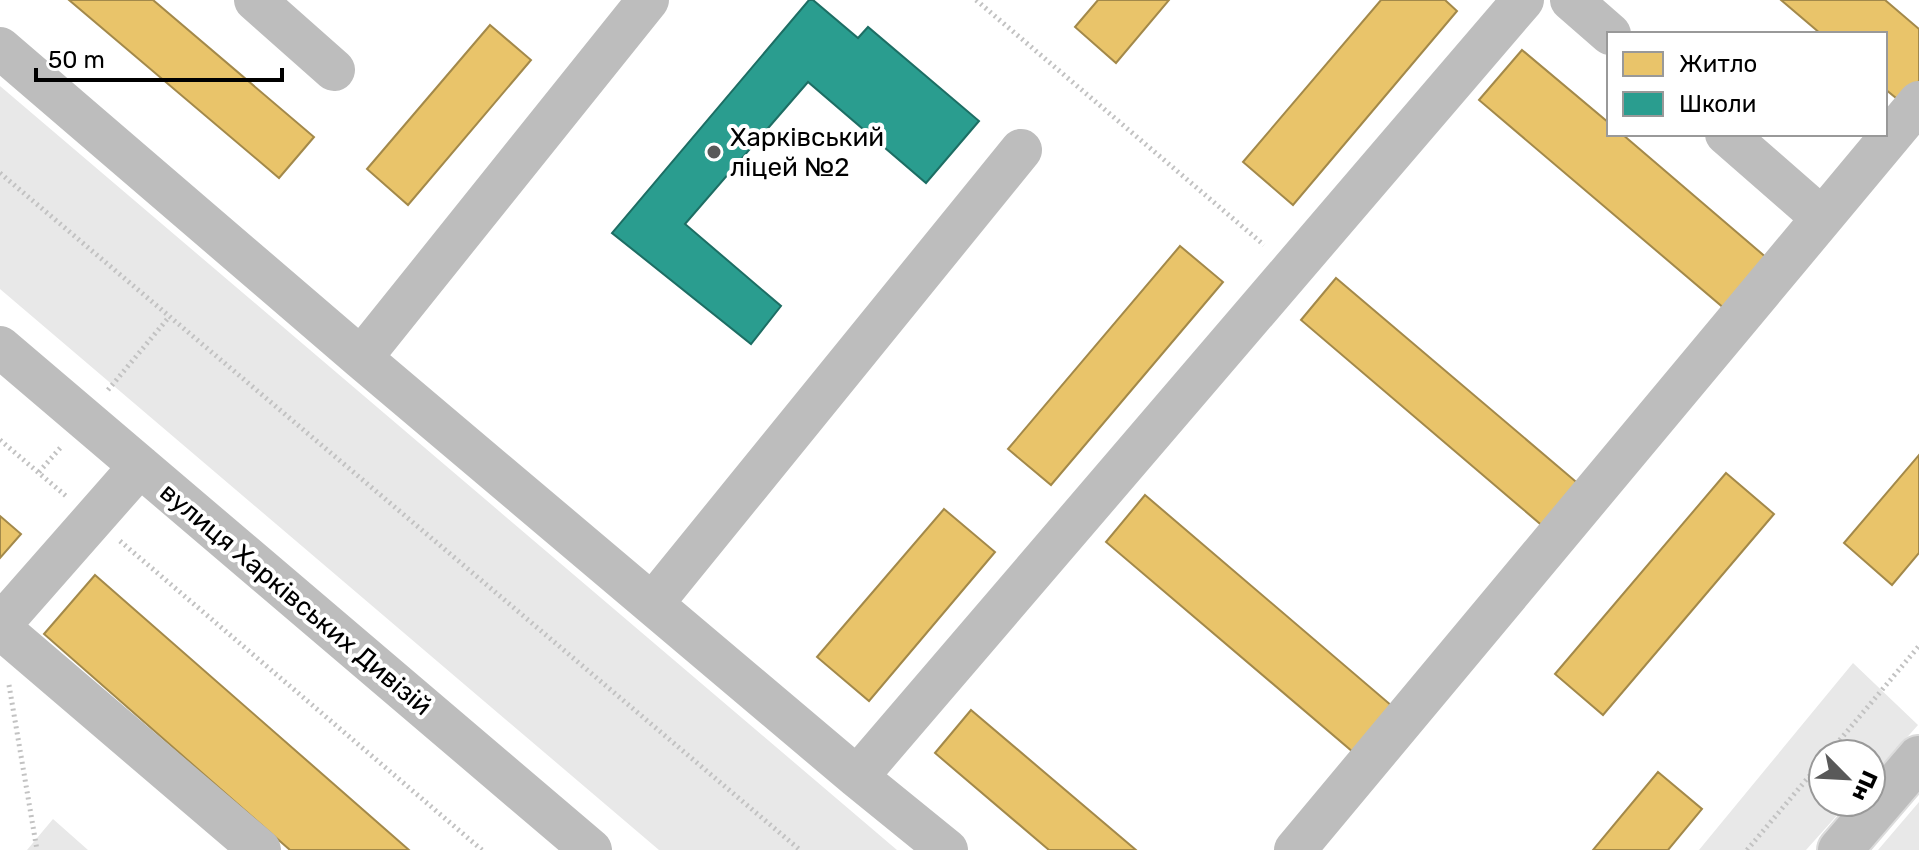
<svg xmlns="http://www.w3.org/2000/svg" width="1919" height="850" font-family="Rubik,sans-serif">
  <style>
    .green { fill: #e8e8e8 }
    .homes { fill: #e9c46a; stroke: #a3894a; stroke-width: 2 }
    .schools { fill: #2a9d8f; stroke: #1d6e64; stroke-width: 2 }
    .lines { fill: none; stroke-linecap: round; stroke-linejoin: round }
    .major-casing { stroke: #dbdbdb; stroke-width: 48 }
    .path { stroke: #c2c2c2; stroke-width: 5; stroke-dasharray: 2 4; stroke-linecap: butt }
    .minor { stroke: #bdbdbd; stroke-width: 42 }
    .major { stroke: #bdbdbd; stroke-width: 44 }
    .poi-dot { fill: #595959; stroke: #fff; stroke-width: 3 }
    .labels { text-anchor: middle; stroke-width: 8; stroke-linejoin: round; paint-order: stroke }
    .poi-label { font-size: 26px; fill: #000; stroke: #fff; text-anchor: start }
    .street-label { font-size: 26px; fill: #000; stroke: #fff }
  </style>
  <rect width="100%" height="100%" fill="#fff"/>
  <path class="green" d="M0 86 897 850H659L0 289Z
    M1853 663 1918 725 1871 778V754H1823V802H1849L1806 850H1699Z
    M1919 802V850H1878Z
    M53 819 88 850H27Z"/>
  <path class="homes" d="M69 0H153L314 137 279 178Z
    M1098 0H1169L1116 63 1075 27Z
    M1381 0H1445L1457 11 1293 205 1243 162Z
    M1781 0H1885L1919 29V81L1901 102 1885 89V34H1821Z
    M490 25 531 60 408 205 367 169Z
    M1522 50 1609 123V134H1622L1768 259 1725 309 1479 100Z
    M1180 246 1223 282 1051 485 1008 449Z
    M1336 278 1581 486 1545 528 1301 320Z
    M1919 455V553L1892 585 1844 543Z
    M1726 473 1774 514 1603 715 1555 674Z
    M1145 495 1392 706 1353 752 1106 542Z
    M944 509 995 552 869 701 817 657Z
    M0 516 21 534 0 558Z
    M95 575 409 850H290L44 634Z
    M971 710 1136 850H1049L935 753Z
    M1658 772 1702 809 1668 850H1593Z"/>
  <path class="schools" d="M809 0H813L858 38 868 27 979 121 926 183 808 82 685 224 781 306 751 344 612 233Z"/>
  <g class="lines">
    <defs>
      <path id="major" d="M1840 850 1919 758"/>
    </defs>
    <use href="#major" class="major-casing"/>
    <path class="path" d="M976 0 1264 245
      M0 173 800 850
      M108 390 169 317
      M0 440 66 496
      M39 472 61 447
      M120 541 482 850
      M9 685 37 850
      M1828 754 1919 646
      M1747 850 1823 760"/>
    <path class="minor" d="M255 0 334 70
      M1571 0 1610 34
      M0 48 361 358 857 777 947 850
      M1726 134 1821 217
      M0 347 591 850
      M361 358 648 0
      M653 603 1021 150
      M0 625 140 466
      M0 628 260 850
      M857 777 1523 0
      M1295 850 1919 102"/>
    <use href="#major" class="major"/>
  </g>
  <circle class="poi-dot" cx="714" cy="152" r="8"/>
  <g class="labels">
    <g class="poi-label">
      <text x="730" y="146">Харківський<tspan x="730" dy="30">ліцей №2</tspan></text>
    </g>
    <g class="street-label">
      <text transform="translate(296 599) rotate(40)" y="9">вулиця Харківських Дивізій</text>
    </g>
  </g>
  <rect x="1607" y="32" width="280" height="104" fill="#ffffff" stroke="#999999" stroke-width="2"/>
  <rect x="1623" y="52" width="40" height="24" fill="#e9c46a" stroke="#999999" stroke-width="2"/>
  <text x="1679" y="72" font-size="24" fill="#000000">Житло</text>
  <rect x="1623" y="92" width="40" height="24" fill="#2a9d8f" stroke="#999999" stroke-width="2"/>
  <text x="1679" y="112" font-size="24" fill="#000000">Школи</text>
  <g transform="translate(1847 778) rotate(114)"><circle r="38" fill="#ffffff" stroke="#999999" stroke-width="2"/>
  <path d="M0-6L14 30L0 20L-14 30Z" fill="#595959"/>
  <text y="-12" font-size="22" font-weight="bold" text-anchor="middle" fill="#000000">Пн</text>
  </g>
  <path d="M36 68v12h246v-12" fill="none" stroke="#000000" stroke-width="4"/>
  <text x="48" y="68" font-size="24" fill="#000000" stroke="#ffffff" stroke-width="6" paint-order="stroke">50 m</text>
</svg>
